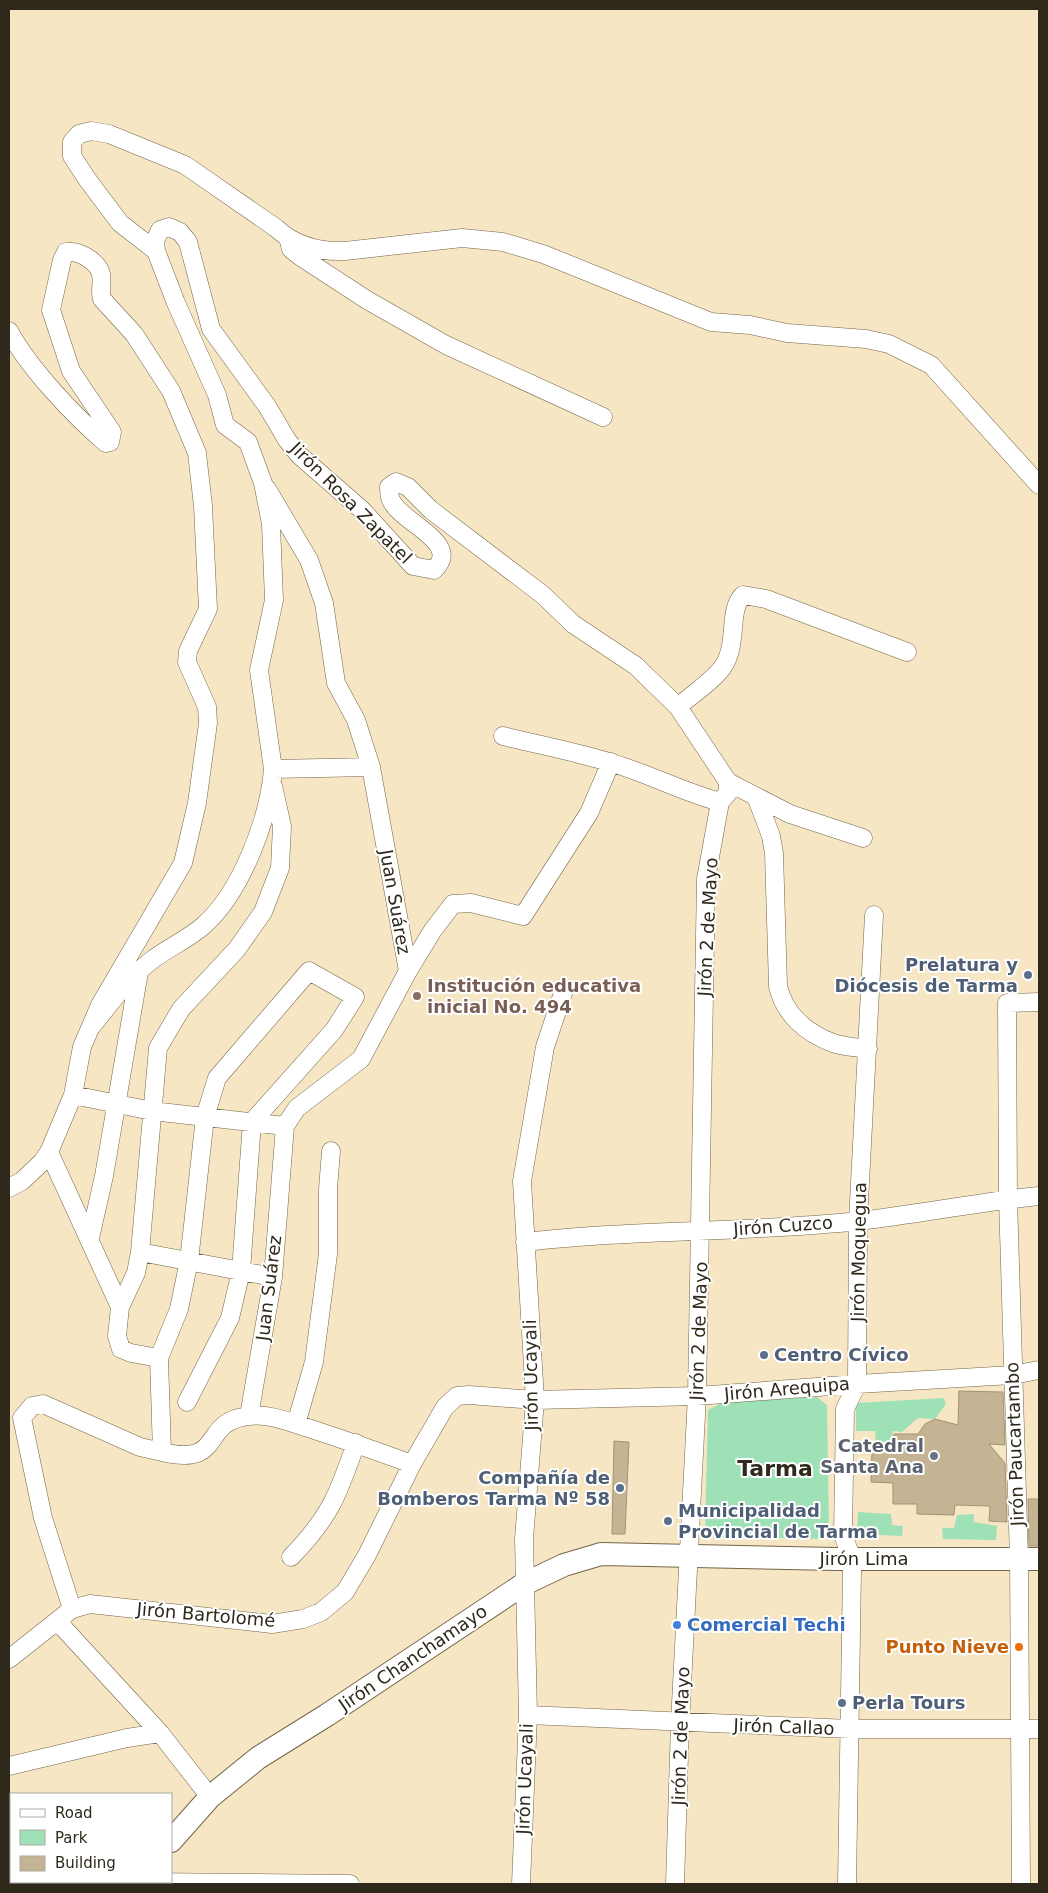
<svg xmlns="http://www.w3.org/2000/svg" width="1048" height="1893" font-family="'DejaVu Sans',sans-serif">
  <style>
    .green { fill: #9fe1b7 }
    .building { fill: #c4b493; stroke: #a29373 }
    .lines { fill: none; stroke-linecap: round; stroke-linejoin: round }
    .minor-casing { stroke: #746547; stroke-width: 19 }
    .major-casing { stroke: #746547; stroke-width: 24 }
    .minor { stroke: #fff; stroke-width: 18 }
    .major { stroke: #fff; stroke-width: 22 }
    .service-dot { fill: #5c6f8a; stroke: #fff; stroke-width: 2 }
    .education-dot { fill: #8d6e63; stroke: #fff; stroke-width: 2 }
    .worship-dot { fill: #6b7280; stroke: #fff; stroke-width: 2 }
    .shop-dot { fill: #3f7fe0; stroke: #fff; stroke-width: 2 }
    .food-dot { fill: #e8710a; stroke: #fff; stroke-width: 2 }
    .labels { text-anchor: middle; stroke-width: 4; stroke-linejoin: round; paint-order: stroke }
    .street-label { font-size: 18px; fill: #2f291b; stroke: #fff }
    .service-label { font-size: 18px; font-weight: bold; fill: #4e5e75; stroke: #fff; text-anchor: start }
    .education-label { font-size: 18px; font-weight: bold; fill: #785e54; stroke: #fff; text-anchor: start }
    .worship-label { font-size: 18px; font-weight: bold; fill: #5b616d; stroke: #fff; text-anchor: end }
    .shop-label { font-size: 18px; font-weight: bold; fill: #366cbe; stroke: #fff; text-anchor: start }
    .food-label { font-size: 18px; font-weight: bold; fill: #c56008; stroke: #fff; text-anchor: end }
    .district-label { font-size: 22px; font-weight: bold; fill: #2f291b; stroke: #fff }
  </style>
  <rect width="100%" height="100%" fill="#f6e6c3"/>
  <path class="green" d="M817 1397 827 1405 829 1533 826 1539 718 1537 705 1530 708 1410 723 1402Z
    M944 1398 946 1404 935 1419 918 1418 902 1432 893 1431 891 1447 876 1445 875 1431H856V1403Z
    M858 1512 891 1514 892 1525 903 1526 902 1536 857 1534Z
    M974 1514V1522L997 1526 996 1540 943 1539 942 1528H954L957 1515Z"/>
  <path class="building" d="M959 1391 1003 1392 1005 1445 989 1444 1005 1463 1007 1522 989 1521 990 1506 955 1505 954 1515 917 1514V1504H893V1483L871 1482 872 1450 893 1451 894 1434H918L925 1424 935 1419 958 1425Z
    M614 1441 629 1442 625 1534H612Z
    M1028 1499H1039V1546H1029Z"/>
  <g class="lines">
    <defs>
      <path id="minor" d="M289 241 291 249 301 257 367 300 446 345 603 417
        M156 251 120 223 87 179 72 156V142L79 134 91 131 109 134 185 165 276 228C295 246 319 252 345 251L462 238 503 242 543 254 711 322 750 325 787 333 866 339 889 344 931 365 1039 485
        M9 331C28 367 74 416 106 443L110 442 112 432 71 371 51 310 62 260 66 252C78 250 95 260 100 271 104 280 99 290 102 299L134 334 171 391 197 453 203 506 208 609 188 651 187 662 207 707 208 723 197 803 183 863 100 1005 82 1047 73 1095 49 1152 42 1162 22 1181 9 1188
        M267 489 309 560 324 603 336 683 356 720 371 767 408 971
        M678 707C691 695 716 679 724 665 738 643 728 609 743 595L766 599 907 652
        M503 736C539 745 576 752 612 763 649 774 683 792 720 802
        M273 769 371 767
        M757 799 771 836 774 853 778 986C784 1014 806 1033 833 1043 844 1047 857 1047 868 1049
        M91 1027C110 1004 128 978 152 960 168 948 188 939 203 926 241 893 269 819 273 769L259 670 274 600 271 524 263 483 248 442 225 425 217 395 176 303 156 251 155 241 160 230 169 227 180 232 188 242 211 329 267 406 287 440 299 455 362 510 413 566 434 570C462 543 404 524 392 502 390 499 389 492 389 487L396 482 408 487 431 510 543 595 573 624 636 666 678 707 728 782 790 814 863 838
        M73 1095 152 1111 285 1126
        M49 1152 120 1307 117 1336 121 1349 131 1353 159 1358
        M90 1238 104 1176 139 972
        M525 1242C636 1229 748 1233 859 1221 919 1214 979 1202 1039 1196
        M140 1252 273 1277
        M120 1307 136 1273 140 1252 158 1048 181 1009 237 949 263 912 280 868 282 826 273 786
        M187 1402 230 1318 241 1271 252 1122 334 1030 355 997 309 971 217 1078 205 1117 189 1261 179 1309 159 1358 162 1452C226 1467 199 1422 248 1416 270 1413 292 1423 311 1429 345 1440 379 1452 412 1464
        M249 1416 273 1277 285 1126 297 1108 361 1059 408 971 433 930 453 904 471 903 523 916 589 813 611 762
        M296 1424 314 1362 328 1254V1189L331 1151
        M291 1557C330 1517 338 1495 356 1443
        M72 1609 43 1518 22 1418 32 1406 43 1404 140 1447 162 1452
        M58 1622 160 1733 210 1797
        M9 1659 72 1609 90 1604 272 1624 303 1619 321 1612 345 1592 367 1555 412 1464 445 1407 457 1396 469 1395 535 1400 697 1396 857 1384 1012 1375 1039 1370
        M528 1715 851 1729H1039
        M9 1766 127 1738 160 1733
        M139 1882 350 1884
        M521 1884 528 1715 524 1539 535 1400 522 1181 545 1047 564 990
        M675 1884 680 1723 697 1396 706 879 720 802 728 793V782
        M847 1884 852 1571V1559L843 1535 845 1409 857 1384 858 1221 874 915
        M1021 1884 1019 1559 1008 1199 1007 1003 1039 1002"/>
      <path id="major" d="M171 1841 210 1797 258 1758 327 1715 524 1584 564 1565 601 1554 836 1559H1039
        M133 1884 135 1882"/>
    </defs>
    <use href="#minor" class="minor-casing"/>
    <use href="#major" class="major-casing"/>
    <use href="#minor" class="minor"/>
    <use href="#major" class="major"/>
  </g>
  <g class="service-dot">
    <circle cx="1028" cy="975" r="5"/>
    <circle cx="764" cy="1355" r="5"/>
    <circle cx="620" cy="1488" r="5"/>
    <circle cx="668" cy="1521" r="5"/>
    <circle cx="842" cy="1703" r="5"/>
  </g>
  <circle class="education-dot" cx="417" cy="996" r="5"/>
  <circle class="worship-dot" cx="934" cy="1456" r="5"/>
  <circle class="shop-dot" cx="677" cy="1625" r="5"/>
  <circle class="food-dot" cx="1019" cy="1647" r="5"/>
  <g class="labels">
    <g class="street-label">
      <text transform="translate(351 503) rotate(45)" y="6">Jirón Rosa Zapatel</text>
      <text transform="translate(395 902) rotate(80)" y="6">Juan Suárez</text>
      <text transform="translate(708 927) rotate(-87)" y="6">Jirón 2 de Mayo</text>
      <text transform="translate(783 1226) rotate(-4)" y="6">Jirón Cuzco</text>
      <text transform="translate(859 1252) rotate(-89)" y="6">Jirón Moquegua</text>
      <text transform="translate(269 1288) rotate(-83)" y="6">Juan Suárez</text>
      <text transform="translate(699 1331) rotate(-88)" y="6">Jirón 2 de Mayo</text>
      <text transform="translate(531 1375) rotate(-91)" y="6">Jirón Ucayali</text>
      <text transform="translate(787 1389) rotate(-5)" y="6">Jirón Arequipa</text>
      <text transform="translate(1015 1444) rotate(-92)" y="6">Jirón Paucartambo</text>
      <text x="864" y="1565">Jirón Lima</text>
      <text transform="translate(206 1615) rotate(5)" y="6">Jirón Bartolomé</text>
      <text transform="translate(413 1658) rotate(-34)" y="6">Jirón Chanchamayo</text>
      <text transform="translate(784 1727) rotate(2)" y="6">Jirón Callao</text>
      <text transform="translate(681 1736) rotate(-88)" y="6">Jirón 2 de Mayo</text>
      <text transform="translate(525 1779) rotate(-88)" y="6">Jirón Ucayali</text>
    </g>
    <g class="service-label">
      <text x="1018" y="971" text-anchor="end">Prelatura y<tspan x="1018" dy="21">Diócesis de Tarma</tspan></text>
      <text x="774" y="1361">Centro Cívico</text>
      <text x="610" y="1484" text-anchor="end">Compañía de<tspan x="610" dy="21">Bomberos Tarma Nº 58</tspan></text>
      <text x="678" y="1517">Municipalidad<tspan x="678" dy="21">Provincial de Tarma</tspan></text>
      <text x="852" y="1709">Perla Tours</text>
    </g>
    <g class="education-label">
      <text x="427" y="992">Institución educativa<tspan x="427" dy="21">inicial No. 494</tspan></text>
    </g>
    <g class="worship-label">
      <text x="924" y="1452">Catedral<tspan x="924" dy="21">Santa Ana</tspan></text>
    </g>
    <g class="shop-label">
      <text x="687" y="1631">Comercial Techi</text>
    </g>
    <g class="food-label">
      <text x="1009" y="1653">Punto Nieve</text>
    </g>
    <g class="district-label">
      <text x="775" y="1476">Tarma</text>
    </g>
  </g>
  <rect width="1048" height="1893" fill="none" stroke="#2f291b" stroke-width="20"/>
  <rect x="10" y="1793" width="162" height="90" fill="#ffffff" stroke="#aca9a4"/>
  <rect x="20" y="1809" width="25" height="8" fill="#ffffff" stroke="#aca9a4"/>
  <text x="55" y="1818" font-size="15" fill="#2f291b">Road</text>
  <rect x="20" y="1830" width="25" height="15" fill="#9fe1b7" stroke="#aca9a4"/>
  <text x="55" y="1843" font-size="15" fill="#2f291b">Park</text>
  <rect x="20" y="1856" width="25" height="15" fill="#c4b493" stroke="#aca9a4"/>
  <text x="55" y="1868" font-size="15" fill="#2f291b">Building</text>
</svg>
